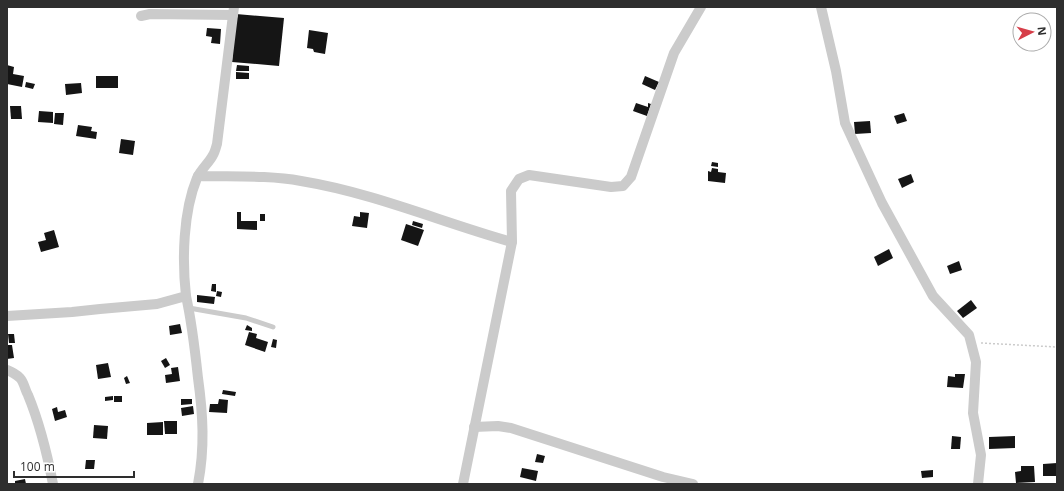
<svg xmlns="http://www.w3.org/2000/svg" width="1064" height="491" font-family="'Open Sans',sans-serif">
<rect width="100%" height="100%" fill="#fff"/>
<g fill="#151515">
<path d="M 236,14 L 284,18 L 279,66 L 232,62 Z"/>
<path d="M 207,28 L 221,29 L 220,44 L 211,43 L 212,37 L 206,36 Z"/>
<path d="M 309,30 L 328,33 L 325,54 L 314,52 L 313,49 L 307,48 Z"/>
<path d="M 7,65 L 14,67 L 13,74 L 24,76 L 22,87 L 7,84 Z"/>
<path d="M 237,65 L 249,66 L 249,71 L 236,71 Z"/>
<path d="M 236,72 L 249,73 L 249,79 L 236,79 Z"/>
<rect x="96" y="76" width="22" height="12"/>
<path d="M 645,76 L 659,82 L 655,90 L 642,84 Z"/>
<path d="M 26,82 L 35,84 L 33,89 L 25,87 Z"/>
<path d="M 81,83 L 82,93 L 66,95 L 65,84 Z"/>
<path d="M 636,103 L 648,107 L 648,103 L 651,104 L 647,116 L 633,111 Z"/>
<path d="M 10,106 L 21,106 L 22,119 L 11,119 Z"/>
<path d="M 39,111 L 53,112 L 53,123 L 38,122 Z"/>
<path d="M 55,113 L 64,113 L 63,125 L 54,124 Z"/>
<path d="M 904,113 L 907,121 L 897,124 L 894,116 Z"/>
<path d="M 870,121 L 871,133 L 855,134 L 854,122 Z"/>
<path d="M 78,125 L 92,127 L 91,131 L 97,132 L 96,139 L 76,136 Z"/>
<path d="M 121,139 L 135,141 L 133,155 L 119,153 Z"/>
<path d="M 712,162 L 718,163 L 718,167 L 711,166 Z"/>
<path d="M 712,168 L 718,169 L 718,172 L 726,173 L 725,183 L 708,181 L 708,171 L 711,172 Z"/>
<path d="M 911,174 L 914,182 L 902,188 L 898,179 Z"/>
<path d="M 237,212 L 241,212 L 241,221 L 257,221 L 257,230 L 237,229 Z"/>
<path d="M 360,212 L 369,213 L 367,228 L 352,226 L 354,216 L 360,217 Z"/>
<rect x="260" y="214" width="5" height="7"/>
<path d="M 413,221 L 423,224 L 422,228 L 412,225 Z"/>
<path d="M 406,224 L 424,230 L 418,246 L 401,240 Z"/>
<path d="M 54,230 L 59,247 L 41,252 L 38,242 L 46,240 L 44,233 Z"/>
<path d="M 889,249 L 893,258 L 878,266 L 874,257 Z"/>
<path d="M 959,261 L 962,270 L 950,274 L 947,266 Z"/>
<path d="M 212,284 L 216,284 L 216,292 L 211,291 Z"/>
<path d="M 217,291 L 222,292 L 221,297 L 216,296 Z"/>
<path d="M 197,295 L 215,297 L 214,304 L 197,302 Z"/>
<path d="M 971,300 L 977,308 L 963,318 L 957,311 Z"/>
<path d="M 180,324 L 182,333 L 170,335 L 169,326 Z"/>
<path d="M 247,325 L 252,328 L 252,331 L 245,330 Z"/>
<path d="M 249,332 L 257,334 L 256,338 L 268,342 L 265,352 L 245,345 Z"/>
<path d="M 8,334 L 14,334 L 15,343 L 9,343 Z"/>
<path d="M 273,339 L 277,340 L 276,348 L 271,347 Z"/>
<path d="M 7,345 L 12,345 L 14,358 L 7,359 Z"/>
<path d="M 166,358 L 170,365 L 165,368 L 161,361 Z"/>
<path d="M 108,363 L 111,377 L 98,379 L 96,365 Z"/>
<path d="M 178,367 L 180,381 L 166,383 L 165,375 L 172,374 L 171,368 Z"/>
<path d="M 955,374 L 965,374 L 963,388 L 947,387 L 948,376 L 955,377 Z"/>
<path d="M 127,376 L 130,383 L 126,384 L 124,378 Z"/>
<path d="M 223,390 L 236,392 L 235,396 L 222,394 Z"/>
<path d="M 113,396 L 113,400 L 105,401 L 105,397 Z"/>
<rect x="114" y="396" width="8" height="6"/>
<path d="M 181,399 L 192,399 L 192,404 L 181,405 Z"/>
<path d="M 219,399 L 228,400 L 227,413 L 209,412 L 210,404 L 218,404 Z"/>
<path d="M 193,406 L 194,414 L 182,416 L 181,408 Z"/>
<path d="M 57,407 L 58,412 L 65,410 L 67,417 L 55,421 L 52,409 Z"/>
<path d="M 164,421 L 177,421 L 177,434 L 165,434 Z"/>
<path d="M 163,422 L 163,435 L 147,435 L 147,423 Z"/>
<path d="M 94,425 L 108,426 L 107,439 L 93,438 Z"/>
<path d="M 952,436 L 961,437 L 960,449 L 951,449 Z"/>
<path d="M 1015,436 L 1015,448 L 989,449 L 989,437 Z"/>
<path d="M 537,454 L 545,456 L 543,463 L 535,462 Z"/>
<path d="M 86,460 L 95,460 L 94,469 L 85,469 Z"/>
<path d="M 1057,463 L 1057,476 L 1043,476 L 1043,464 Z"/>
<path d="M 1021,466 L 1034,466 L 1035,482 L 1016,483 L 1015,472 L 1021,471 Z"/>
<path d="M 522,468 L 538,471 L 536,481 L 520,477 Z"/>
<path d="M 933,470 L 933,477 L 922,478 L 921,471 Z"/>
<path d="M 25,479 L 26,484 L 15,484 L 15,481 Z"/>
</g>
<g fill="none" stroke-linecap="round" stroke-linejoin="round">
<path stroke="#cbcbcb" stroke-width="1.5" stroke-dasharray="2 2" stroke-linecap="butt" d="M 981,343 L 1057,347"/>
<path stroke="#cbcbcb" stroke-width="5" d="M 189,308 L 246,318 L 273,327"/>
<g stroke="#cbcbcb" stroke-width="10">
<path d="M 821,7 L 836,71 L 845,123 L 882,203 L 933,296 L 969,335 L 976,362 L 973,413 L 981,455 L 978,484"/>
<path d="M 141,16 L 150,14 L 233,15"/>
<path d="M 198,176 C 232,177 268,175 301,181 C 374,193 441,222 512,242"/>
<path d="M 186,296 C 192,323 195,350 198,378 C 203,414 205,448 198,484"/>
<path d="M 7,316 L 72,312 L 100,309 L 157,304 L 186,296 C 182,260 183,212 197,178 C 201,169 209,163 213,155 C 215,152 216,147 217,144 L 234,7"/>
<path d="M 7,370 C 12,372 16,374 20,378 C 24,382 25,390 28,395 C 40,424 47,453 53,484"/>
<path d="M 474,427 L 498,426 L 511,428 L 663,477 L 693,484"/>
<path d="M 463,484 L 512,242 L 511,191 L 519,179 L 529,175 L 611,187 L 623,186 L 631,177 L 674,53 L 701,7"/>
</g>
</g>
<rect width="1064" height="491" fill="none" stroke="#2e2e2e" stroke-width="16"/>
<g transform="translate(1032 32) rotate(84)"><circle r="19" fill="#ffffff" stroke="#ababab"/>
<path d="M0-3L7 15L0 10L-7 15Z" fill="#d63e49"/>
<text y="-6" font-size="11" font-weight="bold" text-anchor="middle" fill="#2e2e2e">N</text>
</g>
<path d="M14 471v6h120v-6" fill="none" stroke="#2e2e2e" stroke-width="2"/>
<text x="20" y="471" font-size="12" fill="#2e2e2e" stroke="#ffffff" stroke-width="3" paint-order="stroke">100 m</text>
</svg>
